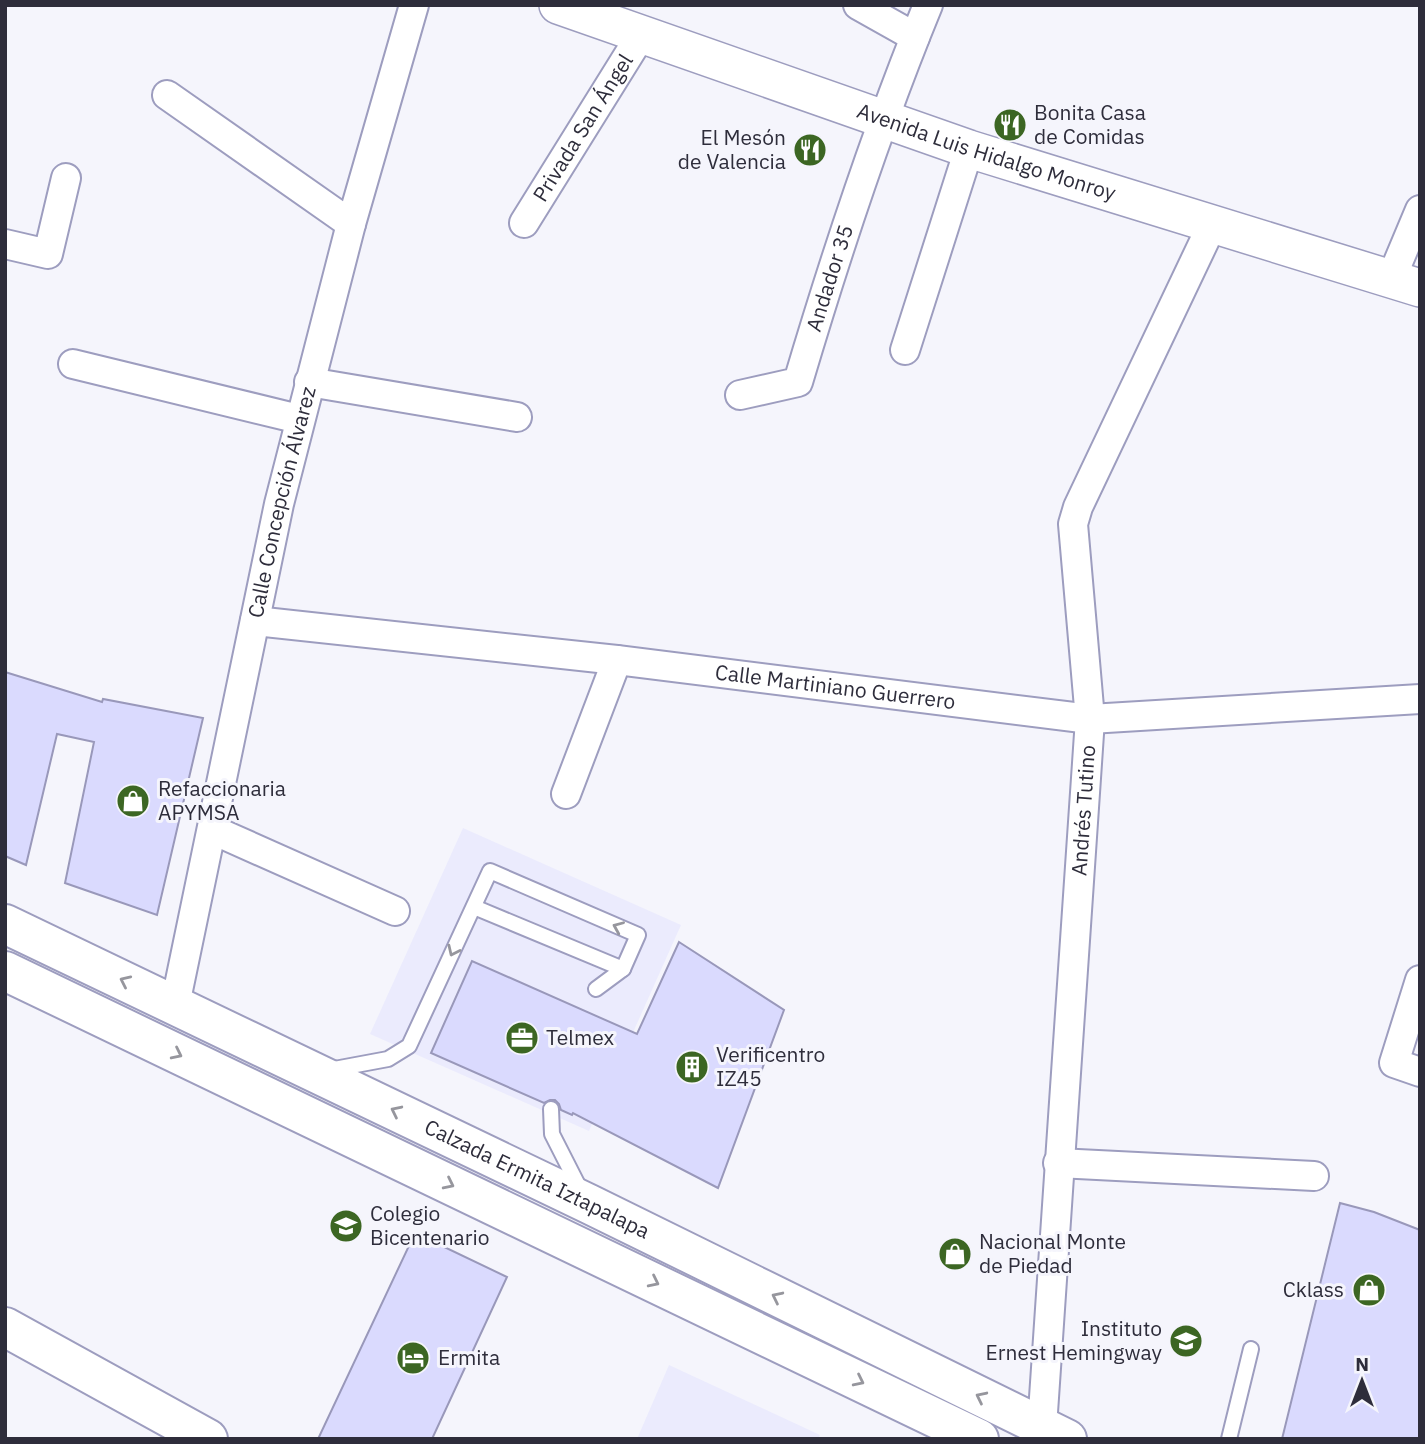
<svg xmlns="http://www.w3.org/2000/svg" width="1425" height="1444" font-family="'IBM Plex Sans',sans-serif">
<rect width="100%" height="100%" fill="#f5f5fc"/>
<g fill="#ebebfd">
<path d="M 463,828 L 681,925 L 589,1131 L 370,1034 Z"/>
<path d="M 669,1365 L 820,1435 L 818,1439 L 637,1439 Z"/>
</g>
<g fill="#dadafe" stroke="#9998ba" stroke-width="2">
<path d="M 5,672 L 102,702 L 103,699 L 203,718 L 157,915 L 65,883 L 94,742 L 57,734 L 26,865 L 5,856 Z"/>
<path d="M 679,942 L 784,1010 L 718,1188 L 573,1113 L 572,1115 L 561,1110 L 559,1104 L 555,1100 L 550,1100 L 544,1103 L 431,1053 L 472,961 L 637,1034 Z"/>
<path d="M 1340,1203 L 1374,1212 L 1420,1230 L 1420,1439 L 1282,1439 Z"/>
<path d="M 415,1233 L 507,1277 L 432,1439 L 318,1439 Z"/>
</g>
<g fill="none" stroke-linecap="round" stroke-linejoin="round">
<defs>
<g id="service">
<path d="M 474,907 L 623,969"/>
<path d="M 329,1070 L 388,1059 L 409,1046 L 490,871 L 638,935 L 623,969 L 596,989"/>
<path d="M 551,1109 L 552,1134 L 581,1191"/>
<path d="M 1229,1439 L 1251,1349"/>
</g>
<g id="minor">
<path d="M 858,5 L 915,37"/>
<path d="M 167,95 L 351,224"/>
<path id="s1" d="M 524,223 L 641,35"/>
<path d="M 5,244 L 48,254 L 66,178"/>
<path d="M 1391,279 L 1420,210"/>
<path d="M 905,350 L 969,149"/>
<path d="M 73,364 L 299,419"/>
<path d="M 309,382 L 517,417"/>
<path id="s2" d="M 740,395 L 798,382 C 836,254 877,129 928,5"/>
<path id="s3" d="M 255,621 L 617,660 L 1090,719 L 1420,699"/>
<path d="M 566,794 L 617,660"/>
<path d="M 213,830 L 395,911"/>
<path d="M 1420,980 L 1394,1063 L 1420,1072"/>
<path id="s4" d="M 175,1005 L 279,504 L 351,224 L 414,5"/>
<path d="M 1058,1163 L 1314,1176"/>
<path id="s5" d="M 1042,1427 L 1090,719 L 1073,524 L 1078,507 L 1212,225"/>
</g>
<g id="tertiary">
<path id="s6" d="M 558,5 L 969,149 L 1420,288"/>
</g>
<path id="secondary" d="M 5,1327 L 208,1439"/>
<g id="primary">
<path id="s7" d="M 5,924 L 589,1204 L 1067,1439"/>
<path d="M 5,971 L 979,1439"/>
</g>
</defs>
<use href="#service" stroke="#9d9dbf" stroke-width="18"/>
<use href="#minor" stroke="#9d9dbf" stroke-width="32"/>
<use href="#tertiary" stroke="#9d9dbf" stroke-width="40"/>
<use href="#secondary" stroke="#9d9dbf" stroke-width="42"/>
<use href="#primary" stroke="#9d9dbf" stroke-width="42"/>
<use href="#service" stroke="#fff" stroke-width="14"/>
<use href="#minor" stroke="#fff" stroke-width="28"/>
<use href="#tertiary" stroke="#fff" stroke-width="37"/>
<use href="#secondary" stroke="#fff" stroke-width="38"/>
<use href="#primary" stroke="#fff" stroke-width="38"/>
</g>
<defs><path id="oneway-chevron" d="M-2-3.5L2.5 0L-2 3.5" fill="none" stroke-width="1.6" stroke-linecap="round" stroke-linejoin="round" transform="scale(1.75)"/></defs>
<g stroke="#96969d">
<use href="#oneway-chevron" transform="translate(618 927) rotate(-157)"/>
<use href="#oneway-chevron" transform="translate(453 951) rotate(115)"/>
<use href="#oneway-chevron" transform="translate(125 981) rotate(-155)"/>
<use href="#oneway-chevron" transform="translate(177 1054) rotate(26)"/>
<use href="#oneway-chevron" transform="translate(396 1111) rotate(-154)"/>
<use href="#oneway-chevron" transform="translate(449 1184) rotate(26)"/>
<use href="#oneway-chevron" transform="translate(654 1282) rotate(26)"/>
<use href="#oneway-chevron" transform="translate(777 1297) rotate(-154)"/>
<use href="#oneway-chevron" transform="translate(859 1381) rotate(26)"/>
<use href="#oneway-chevron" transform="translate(981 1397) rotate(-154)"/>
</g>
<defs>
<symbol id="restaurant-disc" viewBox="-11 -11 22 22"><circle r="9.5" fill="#3c6623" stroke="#f5f5fc"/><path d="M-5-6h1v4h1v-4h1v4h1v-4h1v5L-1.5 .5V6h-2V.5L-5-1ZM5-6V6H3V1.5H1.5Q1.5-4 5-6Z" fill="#fff"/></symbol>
<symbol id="shop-disc" viewBox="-11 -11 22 22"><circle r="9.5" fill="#3c6623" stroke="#f5f5fc"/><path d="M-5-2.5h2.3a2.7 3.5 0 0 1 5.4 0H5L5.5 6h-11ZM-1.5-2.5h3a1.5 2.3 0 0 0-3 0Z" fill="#fff"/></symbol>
<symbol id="office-disc" viewBox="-11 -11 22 22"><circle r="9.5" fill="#3c6623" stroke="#f5f5fc"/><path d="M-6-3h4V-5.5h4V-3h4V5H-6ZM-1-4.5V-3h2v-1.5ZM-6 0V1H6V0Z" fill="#fff"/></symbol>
<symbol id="building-disc" viewBox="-11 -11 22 22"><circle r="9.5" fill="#3c6623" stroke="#f5f5fc"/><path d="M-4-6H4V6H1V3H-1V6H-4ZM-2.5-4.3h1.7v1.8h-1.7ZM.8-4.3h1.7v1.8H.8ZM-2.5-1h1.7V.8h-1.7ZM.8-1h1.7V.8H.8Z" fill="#fff"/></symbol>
<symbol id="school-disc" viewBox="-11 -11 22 22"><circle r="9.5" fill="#3c6623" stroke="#f5f5fc"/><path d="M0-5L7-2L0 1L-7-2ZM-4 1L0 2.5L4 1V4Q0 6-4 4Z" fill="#fff"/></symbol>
<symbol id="hotel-disc" viewBox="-11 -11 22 22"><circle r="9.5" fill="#3c6623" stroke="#f5f5fc"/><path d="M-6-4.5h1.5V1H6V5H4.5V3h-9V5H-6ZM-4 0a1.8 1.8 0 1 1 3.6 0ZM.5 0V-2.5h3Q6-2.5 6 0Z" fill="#fff"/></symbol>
</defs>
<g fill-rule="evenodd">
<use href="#restaurant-disc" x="991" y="106" width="38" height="38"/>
<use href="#restaurant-disc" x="791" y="131" width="38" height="38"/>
<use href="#shop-disc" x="114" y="782" width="38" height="38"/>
<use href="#office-disc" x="503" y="1019" width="38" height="38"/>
<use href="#building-disc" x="673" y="1048" width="38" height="38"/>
<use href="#school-disc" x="327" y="1207" width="38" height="38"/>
<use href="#shop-disc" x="936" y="1235" width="38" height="38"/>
<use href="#shop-disc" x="1350" y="1271" width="38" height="38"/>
<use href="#school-disc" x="1167" y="1322" width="38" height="38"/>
<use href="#hotel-disc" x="394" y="1339" width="38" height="38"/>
</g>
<g text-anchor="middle" stroke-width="6" stroke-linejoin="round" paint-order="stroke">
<g font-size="21" fill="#2e2d3b" stroke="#f5f5fc" text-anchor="start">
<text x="1034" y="120">Bonita Casa<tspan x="1034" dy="24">de Comidas</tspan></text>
<text x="786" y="145" text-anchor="end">El Mesón<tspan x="786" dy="24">de Valencia</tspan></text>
<text x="158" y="796">Refaccionaria<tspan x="158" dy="24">APYMSA</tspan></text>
<text x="546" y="1045">Telmex</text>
<text x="716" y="1062">Verificentro<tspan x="716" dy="24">IZ45</tspan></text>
<text x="370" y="1221">Colegio<tspan x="370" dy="24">Bicentenario</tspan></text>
<text x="979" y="1249">Nacional Monte<tspan x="979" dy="24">de Piedad</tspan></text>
<text x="1344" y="1297" text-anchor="end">Cklass</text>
<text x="1162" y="1336" text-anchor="end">Instituto<tspan x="1162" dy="24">Ernest Hemingway</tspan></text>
<text x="438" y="1365">Ermita</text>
</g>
<g font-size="21" fill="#2e2d3b" stroke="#f5f5fc">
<text dy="7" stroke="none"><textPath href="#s1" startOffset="112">Privada San Ángel</textPath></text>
<text dy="7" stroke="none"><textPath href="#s6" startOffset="453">Avenida Luis Hidalgo Monroy</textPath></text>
<text dy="7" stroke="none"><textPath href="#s2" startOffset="168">Andador 35</textPath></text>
<text dy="7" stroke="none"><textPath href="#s4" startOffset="514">Calle Concepción Álvarez</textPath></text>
<text dy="7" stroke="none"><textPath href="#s3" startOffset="584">Calle Martiniano Guerrero</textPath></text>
<text dy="7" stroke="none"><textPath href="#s5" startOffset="618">Andrés Tutino</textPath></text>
<text dy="7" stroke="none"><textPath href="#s7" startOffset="590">Calzada Ermita Iztapalapa</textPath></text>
</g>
</g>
<rect width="1425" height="1444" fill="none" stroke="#2e2d3b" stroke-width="14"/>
<g transform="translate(1362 1381)" stroke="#f5f5fc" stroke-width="5" paint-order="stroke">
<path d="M0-5L12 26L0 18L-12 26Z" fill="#2e2d3b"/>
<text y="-10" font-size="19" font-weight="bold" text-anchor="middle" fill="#2e2d3b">N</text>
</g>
</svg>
